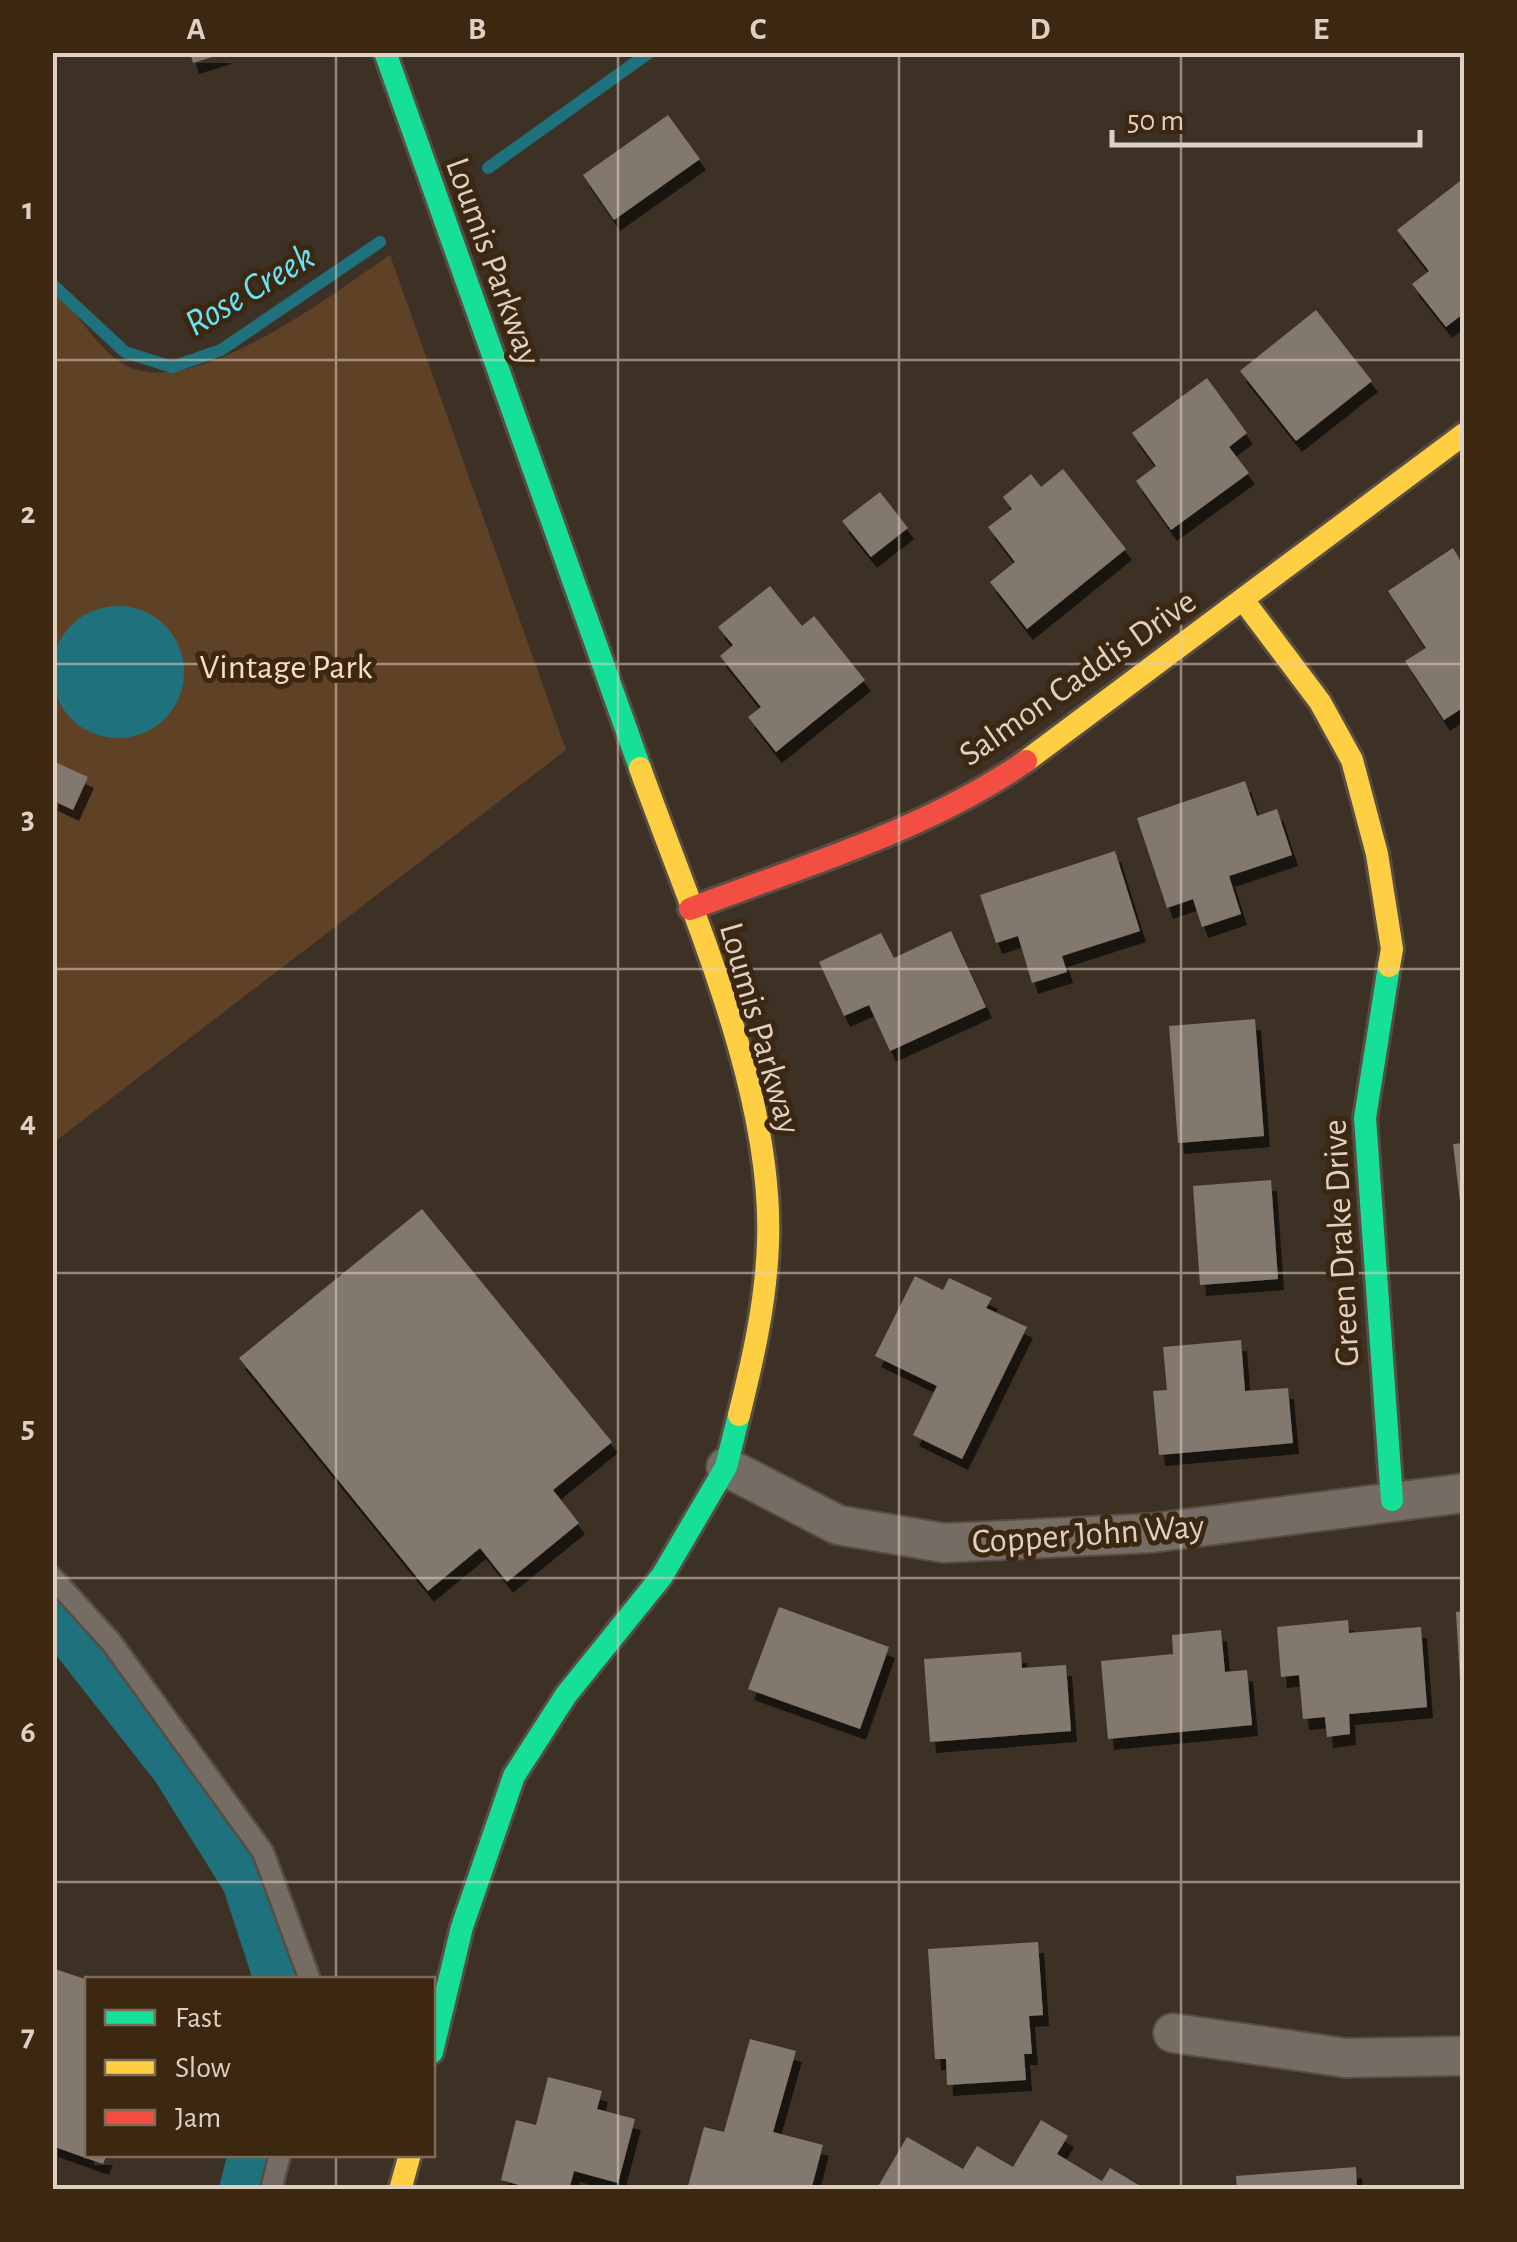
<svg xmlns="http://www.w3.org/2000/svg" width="1517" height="2242" font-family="'Alegreya Sans',sans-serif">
<defs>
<filter id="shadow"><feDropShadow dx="6" dy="11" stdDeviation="0" flood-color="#0009"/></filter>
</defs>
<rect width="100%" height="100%" fill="#3d3125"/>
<path fill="#5f4125" d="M 390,255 L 566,750 L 53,1143 L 52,283 C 72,306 92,341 117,360 C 183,411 333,293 390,255 Z"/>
<circle fill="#1f717d" cx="118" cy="672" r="66"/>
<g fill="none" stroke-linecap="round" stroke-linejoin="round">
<g stroke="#1f717d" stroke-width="12">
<path d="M 488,168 L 650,52"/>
<path d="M 52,284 L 125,352 L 172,367 L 221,350 L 380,242"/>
</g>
<g stroke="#1f717d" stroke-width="42">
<path d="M 52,1616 L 173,1770 L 243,1882 L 275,1980"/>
<path d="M 240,2190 L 249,2154"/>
</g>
</g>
<g fill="#83786e" filter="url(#shadow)">
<path d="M 190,52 L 225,52 L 225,53 L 193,63 Z"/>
<path d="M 668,115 L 700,159 L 614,220 L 583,175 Z"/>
<path d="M 1464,178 L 1464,313 L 1446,327 L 1412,284 L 1429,271 L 1397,230 Z"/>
<path d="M 1316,310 L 1372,381 L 1296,441 L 1240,371 Z"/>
<path d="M 1207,378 L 1247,433 L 1229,447 L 1249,473 L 1171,530 L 1136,481 L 1156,466 L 1132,433 Z"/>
<path d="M 1063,469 L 1126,549 L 1027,629 L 990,582 L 1015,562 L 988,527 L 1012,509 L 1003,497 L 1031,474 L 1041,487 Z"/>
<path d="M 880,492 L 908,528 L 871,557 L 842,521 Z"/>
<path d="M 1453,548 L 1464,567 L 1464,707 L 1444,720 L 1405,661 L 1426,648 L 1388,591 Z"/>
<path d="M 770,586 L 802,626 L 814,616 L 865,680 L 776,752 L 748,717 L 761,707 L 720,656 L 733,645 L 718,627 Z"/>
<path d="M 55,762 L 88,777 L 73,810 L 52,800 Z"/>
<path d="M 1245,781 L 1257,816 L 1277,809 L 1292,855 L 1229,876 L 1241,914 L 1202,927 L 1193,899 L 1167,908 L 1137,818 Z"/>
<path d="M 1115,851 L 1140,931 L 1062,956 L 1067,972 L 1032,983 L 1018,936 L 996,943 L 980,895 Z"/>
<path d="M 951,931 L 986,1007 L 890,1051 L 869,1005 L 844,1016 L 819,962 L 881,933 L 894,958 Z"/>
<path d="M 1255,1019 L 1264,1136 L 1178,1143 L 1169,1026 Z"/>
<path d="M 1464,1143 L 1464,1218 L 1462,1218 L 1453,1144 Z"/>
<path d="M 1271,1180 L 1278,1279 L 1200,1285 L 1193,1186 Z"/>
<path d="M 422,1209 L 612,1442 L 553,1490 L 579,1523 L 507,1582 L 480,1548 L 428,1591 L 239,1358 Z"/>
<path d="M 915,1276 L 943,1290 L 949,1278 L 992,1298 L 986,1308 L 1027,1327 L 962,1459 L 913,1435 L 937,1386 L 875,1356 Z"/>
<path d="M 1241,1340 L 1245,1391 L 1288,1388 L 1293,1443 L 1159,1455 L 1153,1391 L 1167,1390 L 1163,1347 Z"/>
<path d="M 779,1607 L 889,1647 L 860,1729 L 748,1689 Z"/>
<path d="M 1464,1611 L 1464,1679 L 1460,1680 L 1456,1612 Z"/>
<path d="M 1348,1620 L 1349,1633 L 1421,1627 L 1427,1707 L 1349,1714 L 1350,1734 L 1327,1737 L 1325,1717 L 1303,1719 L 1299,1675 L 1281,1677 L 1277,1627 Z"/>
<path d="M 1221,1630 L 1225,1672 L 1247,1670 L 1252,1725 L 1108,1739 L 1101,1661 L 1173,1654 L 1172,1635 Z"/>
<path d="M 1021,1652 L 1022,1668 L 1066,1665 L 1071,1731 L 930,1742 L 924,1659 Z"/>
<path d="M 1038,1942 L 1043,2015 L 1029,2016 L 1032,2054 L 1024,2054 L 1026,2080 L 947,2085 L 946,2059 L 935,2059 L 928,1949 Z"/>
<path d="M 52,1968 L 88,1980 L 88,2154 L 107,2154 L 103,2164 L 52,2146 Z"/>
<path d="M 750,2039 L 796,2051 L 773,2132 L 823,2145 L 811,2190 L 687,2190 L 704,2127 L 724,2132 Z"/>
<path d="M 548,2077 L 602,2091 L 597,2109 L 635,2119 L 618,2183 L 574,2171 L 569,2190 L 537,2190 L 501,2180 L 516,2120 L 536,2125 Z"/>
<path d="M 1041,2120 L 1068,2136 L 1057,2154 L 1102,2181 L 1110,2168 L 1147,2190 L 876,2190 L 907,2137 L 963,2169 L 977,2146 L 1013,2167 Z"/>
<path d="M 1356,2167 L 1357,2190 L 1237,2190 L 1236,2176 Z"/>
</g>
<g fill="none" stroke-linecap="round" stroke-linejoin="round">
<defs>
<g id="lane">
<path d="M 52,1577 L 111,1642 L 263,1852 L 310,1980"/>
<path d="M 271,2190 L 280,2154"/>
</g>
<g id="street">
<path d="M 726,1467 L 838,1525 L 944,1543 L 1152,1533 L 1464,1493"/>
<path d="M 1173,2033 L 1346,2058 L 1464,2056"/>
</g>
<g id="fast">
<path d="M 385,52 L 640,768"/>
<path d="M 1389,966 L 1365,1118 L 1392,1500"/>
<path d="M 432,2052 L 462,1927 L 514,1776 L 566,1695 L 662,1576 L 726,1467 L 739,1415"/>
</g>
<g id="slow">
<path d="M 1244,601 L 1320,702 L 1352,760 L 1377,854 L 1392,949 L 1389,966"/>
<path d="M 1026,761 L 1464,434"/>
<path d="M 640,768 C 691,911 774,1091 768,1243 C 766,1302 753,1359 739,1415"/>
<path d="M 400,2190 L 410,2154"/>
</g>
<path id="jam" d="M 690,909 C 802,866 927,830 1026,761"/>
</defs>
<use href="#lane" stroke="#574d43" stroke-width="25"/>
<use href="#street" stroke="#574d43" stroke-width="42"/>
<use href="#fast" stroke="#574d43" stroke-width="28"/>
<use href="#slow" stroke="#574d43" stroke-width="28"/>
<use href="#jam" stroke="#574d43" stroke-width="28"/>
<use href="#lane" stroke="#756c63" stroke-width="20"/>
<use href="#street" stroke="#756c63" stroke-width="38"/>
<use href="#fast" stroke="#16e098" stroke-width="22"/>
<use href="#slow" stroke="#ffcf43" stroke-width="22"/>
<use href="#jam" stroke="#f24e42" stroke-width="22"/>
</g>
<path fill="none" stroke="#ded0c3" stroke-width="2.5" stroke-opacity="0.55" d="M 336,52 L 336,1980M 618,52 L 618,2190M 899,52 L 899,2190M 1181,52 L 1181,2190M 52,360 L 1464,360M 52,664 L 1464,664M 52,969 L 1464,969M 52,1273 L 1464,1273M 52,1578 L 1464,1578M 52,1882 L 1464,1882M 336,2154 L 336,2190"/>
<g text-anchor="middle" stroke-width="10" stroke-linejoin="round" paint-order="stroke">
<g font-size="35" fill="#ded0c3" stroke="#3c2711">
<text transform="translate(494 261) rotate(70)" y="12">Loumis Parkway</text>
<text transform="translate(1077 677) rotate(-35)" y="12">Salmon Caddis Drive</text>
<text transform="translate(761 1028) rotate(74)" y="12">Loumis Parkway</text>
<text transform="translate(1340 1243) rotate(-93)" y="12">Green Drake Drive</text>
<text transform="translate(1088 1533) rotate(-4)" y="12">Copper John Way</text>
</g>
<g font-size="35" fill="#f9ddc4" stroke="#3c2711">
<text x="286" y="678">Vintage Park</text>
</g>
<g font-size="38" font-style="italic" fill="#68e4f9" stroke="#3c2711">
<text transform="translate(249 289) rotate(-31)" y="13">Rose Creek</text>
</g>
</g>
<rect width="1517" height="2242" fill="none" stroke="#3c2711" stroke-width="110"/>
<rect x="85" y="1977" width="350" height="180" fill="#3c2711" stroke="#7d6b58" stroke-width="2.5"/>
<rect x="105" y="2010" width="50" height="15" fill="#16e098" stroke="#7d6b58" stroke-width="2.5"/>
<text x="175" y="2027" font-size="30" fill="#ded0c3">Fast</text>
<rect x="105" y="2060" width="50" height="15" fill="#ffcf43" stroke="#7d6b58" stroke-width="2.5"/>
<text x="175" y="2077" font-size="30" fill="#ded0c3">Slow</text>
<rect x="105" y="2110" width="50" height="15" fill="#f24e42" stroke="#7d6b58" stroke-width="2.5"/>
<text x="175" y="2127" font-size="30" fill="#ded0c3">Jam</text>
<path d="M1112 130v15h308v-15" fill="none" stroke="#ded0c3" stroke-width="5"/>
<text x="1127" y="130" font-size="30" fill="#ded0c3" stroke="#3c2711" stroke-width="8" paint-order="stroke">50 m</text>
<rect x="55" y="55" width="1407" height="2132" fill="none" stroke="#ded0c3" stroke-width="4"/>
<g font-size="32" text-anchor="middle" font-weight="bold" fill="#ded0c3">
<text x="196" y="39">A</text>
<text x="477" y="39">B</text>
<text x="758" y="39">C</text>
<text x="1040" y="39">D</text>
<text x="1321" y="39">E</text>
<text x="28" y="219">1</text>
<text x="28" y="523">2</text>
<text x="28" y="828">3</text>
<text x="28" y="1132">4</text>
<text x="28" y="1437">5</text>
<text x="28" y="1742">6</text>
<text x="28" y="2046">7</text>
</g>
</svg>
